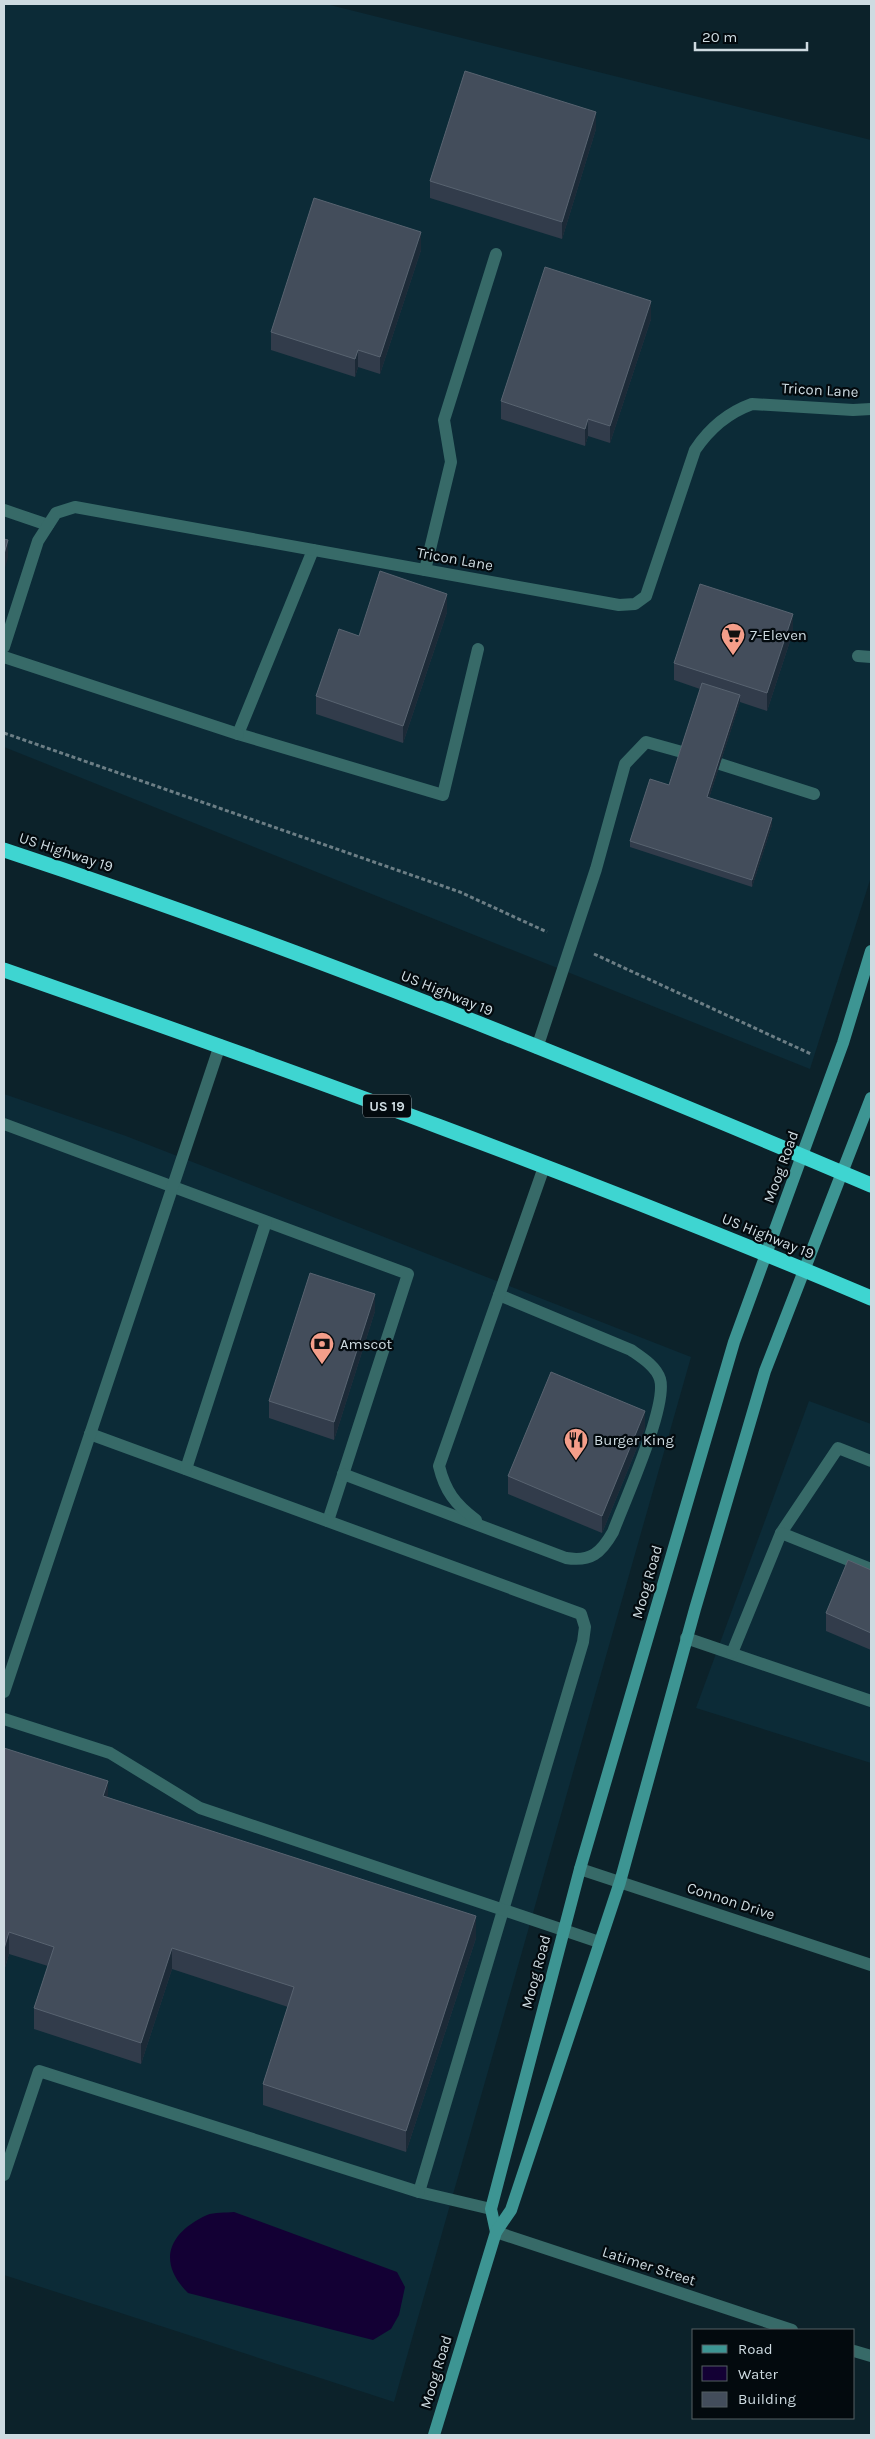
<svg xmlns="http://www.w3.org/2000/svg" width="875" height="2439" font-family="Karla,sans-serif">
<rect width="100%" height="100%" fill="#0c222a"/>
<g fill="#0c2b37">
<path d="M 4,4 L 326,4 L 871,140 L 871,877 L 810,1069 L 4,747 Z"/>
<path d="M 4,1094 L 126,1136 L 691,1357 L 394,2402 L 4,2275 Z"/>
<path d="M 809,1401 L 871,1424 L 871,1763 L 696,1708 Z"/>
</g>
<path fill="#130034" d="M 234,2212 L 397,2272 L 405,2287 L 399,2315 L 391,2329 L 373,2340 L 188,2293 C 157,2262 168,2233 207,2215 C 214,2212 226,2213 234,2212 Z"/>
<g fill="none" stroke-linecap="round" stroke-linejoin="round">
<g stroke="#6c7e85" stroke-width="3" stroke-dasharray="4 2.5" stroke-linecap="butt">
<path d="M 4,733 L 460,892 L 547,932"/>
<path d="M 594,954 L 811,1054"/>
</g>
<g stroke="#376a68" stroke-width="12">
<path d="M 4,510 L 48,525"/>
<path d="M 313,550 L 238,734 L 443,795 L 478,649"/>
<path d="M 425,570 L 451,462 L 444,420 L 496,254"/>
<path d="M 858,656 L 871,657"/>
<path d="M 4,657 L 238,734"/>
<path d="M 720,764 L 814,794"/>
<path d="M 537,1048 L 596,869 L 625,764 L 646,742 L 682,752"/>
<path d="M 4,1124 L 408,1274 L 328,1521"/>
<path d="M 90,1434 L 581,1614 L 585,1627 L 583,1642 L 419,2192 L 491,2209"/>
<path d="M 186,1469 L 266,1222"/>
<path d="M 343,1474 L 566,1558 C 591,1562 601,1553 613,1532 C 624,1502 668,1406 660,1379 C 656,1366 641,1357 631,1350 L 499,1295"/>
<path d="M 476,1520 C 455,1504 445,1491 439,1466 L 544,1167"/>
<path d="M 781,1533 L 838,1448 L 871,1461"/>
<path d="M 686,1638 L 871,1701"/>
<path d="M 732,1653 L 781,1533 L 871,1569"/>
<path d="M 4,1692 L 220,1045"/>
<path d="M 4,1719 L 110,1753 L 200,1808 L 599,1942"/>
<path d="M 4,2175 L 39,2071 L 419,2192"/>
</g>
<g stroke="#376a68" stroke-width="12">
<path d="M 4,647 L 38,541 L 56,513 L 75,507 L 619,605 L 635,604 L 646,596 L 695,450 C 709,429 727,413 752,404 L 853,410 L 871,409"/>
<path d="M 580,1869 L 871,1965"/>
<path d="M 496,2232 L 792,2330"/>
<path d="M 854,2351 L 871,2356"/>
</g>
<g stroke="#3d9593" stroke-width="12">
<path d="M 496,2232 L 491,2209 L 580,1869 L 734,1342 L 843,1043 L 871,951"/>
<path d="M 434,2435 L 496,2232 L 511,2210 L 620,1882 L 695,1609 L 765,1371 L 871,1098"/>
</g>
<g stroke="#3ed5d1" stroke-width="15">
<path d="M 4,850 C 298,947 586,1064 871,1185"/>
<path d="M 4,970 C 296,1072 586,1177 871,1298"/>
</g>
</g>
<g fill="#323c4b">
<path d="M 596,129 L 562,239 L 430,198 L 430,181 Z"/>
<path d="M 421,250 L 380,374 L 358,367 L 355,377 L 271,350 L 271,332 Z"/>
<path d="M 651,319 L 610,443 L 588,436 L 585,446 L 501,419 L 501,401 Z"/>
<path d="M 447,612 L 403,743 L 316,714 L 316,696 L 359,636 Z"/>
<path d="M 793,632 L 767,711 L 740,702 L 709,798 L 772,825 L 752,887 L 630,847 L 630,841 L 669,785 L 700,689 L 674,680 L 674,663 Z"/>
<path d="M 375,1311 L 334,1440 L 269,1418 L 269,1401 Z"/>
<path d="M 645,1428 L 602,1533 L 508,1494 L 508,1476 Z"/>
<path d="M 871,1548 L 871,1559 L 870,1558 L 870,1552 Z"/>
<path d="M 871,1570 L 871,1650 L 826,1631 L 826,1613 Z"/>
<path d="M 4,1748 L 108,1797 L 476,1938 L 406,2152 L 263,2105 L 263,2084 L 288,2007 L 172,1969 L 141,2064 L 34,2029 L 34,2008 L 48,1966 L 9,1954 L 4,1971 Z"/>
</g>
<g fill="#1c2a37">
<path d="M 596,112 L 596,129 L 562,239 L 562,222 Z"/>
<path d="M 421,232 L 421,250 L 380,374 L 380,357 Z"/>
<path d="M 651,301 L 651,319 L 610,443 L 610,426 Z"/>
<path d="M 358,350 L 358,367 L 355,377 L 355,359 Z"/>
<path d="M 588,419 L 588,436 L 585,446 L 585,429 Z"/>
<path d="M 8,540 L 8,558 L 4,571 L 4,554 Z"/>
<path d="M 447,594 L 447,612 L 403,743 L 403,726 Z"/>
<path d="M 793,614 L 793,632 L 767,711 L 767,693 Z"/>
<path d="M 740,695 L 740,702 L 707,804 L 707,797 Z"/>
<path d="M 772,818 L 772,825 L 752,887 L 752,880 Z"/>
<path d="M 375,1294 L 375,1311 L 334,1440 L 334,1422 Z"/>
<path d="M 645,1411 L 645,1428 L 602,1533 L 602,1516 Z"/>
<path d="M 108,1781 L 108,1803 L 103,1796 Z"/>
<path d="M 476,1916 L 476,1938 L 406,2152 L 406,2131 Z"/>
<path d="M 9,1932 L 9,1954 L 4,1971 L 4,1949 Z"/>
<path d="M 172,1948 L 172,1969 L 141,2064 L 141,2043 Z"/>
</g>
<g fill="#434d5b" stroke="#586370">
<path d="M 465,71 L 596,112 L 562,222 L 430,181 Z"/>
<path d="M 314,198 L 421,232 L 380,357 L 358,350 L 355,359 L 271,332 Z"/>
<path d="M 545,267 L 651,301 L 610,426 L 588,419 L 585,429 L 501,401 Z"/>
<path d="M 4,539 L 8,540 L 4,554 Z"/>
<path d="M 380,571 L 447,594 L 403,726 L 316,696 L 339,629 L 359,636 Z"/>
<path d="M 700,584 L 793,614 L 767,693 L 674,663 Z"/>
<path d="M 702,683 L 740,695 L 707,797 L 772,818 L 752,880 L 630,841 L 650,779 L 669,785 Z"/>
<path d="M 310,1273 L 375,1294 L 334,1422 L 269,1401 Z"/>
<path d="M 551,1372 L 645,1411 L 602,1516 L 508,1476 Z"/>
<path d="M 848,1560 L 871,1570 L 871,1633 L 826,1613 Z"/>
<path d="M 4,1748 L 108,1781 L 103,1796 L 476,1916 L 406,2131 L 263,2084 L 294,1987 L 172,1948 L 141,2043 L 34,2008 L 54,1947 L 9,1932 L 4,1949 Z"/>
</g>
<defs>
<symbol id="supermarket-pin" viewBox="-11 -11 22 30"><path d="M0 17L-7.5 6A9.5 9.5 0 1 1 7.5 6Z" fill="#f49e8a" stroke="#030a0e"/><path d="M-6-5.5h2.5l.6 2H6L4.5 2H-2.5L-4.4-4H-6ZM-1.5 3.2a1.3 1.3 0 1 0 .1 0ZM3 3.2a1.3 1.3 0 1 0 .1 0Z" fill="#111"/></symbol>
<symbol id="bank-pin" viewBox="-11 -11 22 30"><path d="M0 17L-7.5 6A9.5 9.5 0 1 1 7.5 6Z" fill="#f49e8a" stroke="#030a0e"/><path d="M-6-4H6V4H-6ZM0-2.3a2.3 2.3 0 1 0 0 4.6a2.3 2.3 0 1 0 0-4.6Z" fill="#111"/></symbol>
<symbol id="restaurant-pin" viewBox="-11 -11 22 30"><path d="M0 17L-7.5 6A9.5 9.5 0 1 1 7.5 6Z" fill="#f49e8a" stroke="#030a0e"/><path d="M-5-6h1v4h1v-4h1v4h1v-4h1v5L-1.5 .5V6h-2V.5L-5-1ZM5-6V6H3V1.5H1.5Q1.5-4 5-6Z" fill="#111"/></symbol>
</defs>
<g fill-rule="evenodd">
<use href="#supermarket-pin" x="719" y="621" width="28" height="38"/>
<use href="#bank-pin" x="308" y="1330" width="28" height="38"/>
<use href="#restaurant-pin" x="562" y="1426" width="28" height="38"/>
</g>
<g text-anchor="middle" stroke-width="4.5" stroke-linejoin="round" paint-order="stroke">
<rect fill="#030a0e" stroke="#919ca2" stroke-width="1" x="363" y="1094.5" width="48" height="23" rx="4"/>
<g font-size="14" font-weight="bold" fill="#cedbe1">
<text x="387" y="1111">US 19</text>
</g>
<g font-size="15" fill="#cedbe1" stroke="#030a0e">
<text transform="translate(820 390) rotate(3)" y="5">Tricon Lane</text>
<text transform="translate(455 559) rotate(10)" y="5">Tricon Lane</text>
<text transform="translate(66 852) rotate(18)" y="5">US Highway 19</text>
<text transform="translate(447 993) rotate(22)" y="5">US Highway 19</text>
<text transform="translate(781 1167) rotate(-70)" y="5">Moog Road</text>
<text transform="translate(768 1236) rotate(22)" y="5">US Highway 19</text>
<text transform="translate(647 1582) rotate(-74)" y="5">Moog Road</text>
<text transform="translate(731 1901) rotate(18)" y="5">Connon Drive</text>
<text transform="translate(536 1972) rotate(-75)" y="5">Moog Road</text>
<text transform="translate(649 2266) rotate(18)" y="5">Latimer Street</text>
<text transform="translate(436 2372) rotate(-73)" y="5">Moog Road</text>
</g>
<g font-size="15" fill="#cedbe1" stroke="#030a0e" text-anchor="start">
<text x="750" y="640">7-Eleven</text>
<text x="340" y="1349">Amscot</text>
<text x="594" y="1445">Burger King</text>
</g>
</g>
<rect width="875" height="2439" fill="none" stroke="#cedbe1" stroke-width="10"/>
<rect x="692" y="2329" width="162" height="90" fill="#030a0e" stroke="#545e62"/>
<rect x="702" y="2345" width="25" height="8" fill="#3d9593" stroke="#545e62"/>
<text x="738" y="2354" font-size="15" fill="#cedbe1">Road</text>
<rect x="702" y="2366" width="25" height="15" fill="#130034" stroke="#545e62"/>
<text x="738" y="2379" font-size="15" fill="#cedbe1">Water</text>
<rect x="702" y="2392" width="25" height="15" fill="#434d5b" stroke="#545e62"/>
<text x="738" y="2404" font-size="15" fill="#cedbe1">Building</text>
<path d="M695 42v8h112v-8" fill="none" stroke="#cedbe1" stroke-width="2.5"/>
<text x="702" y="42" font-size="15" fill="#cedbe1" stroke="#030a0e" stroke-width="4" paint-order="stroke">20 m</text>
</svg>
